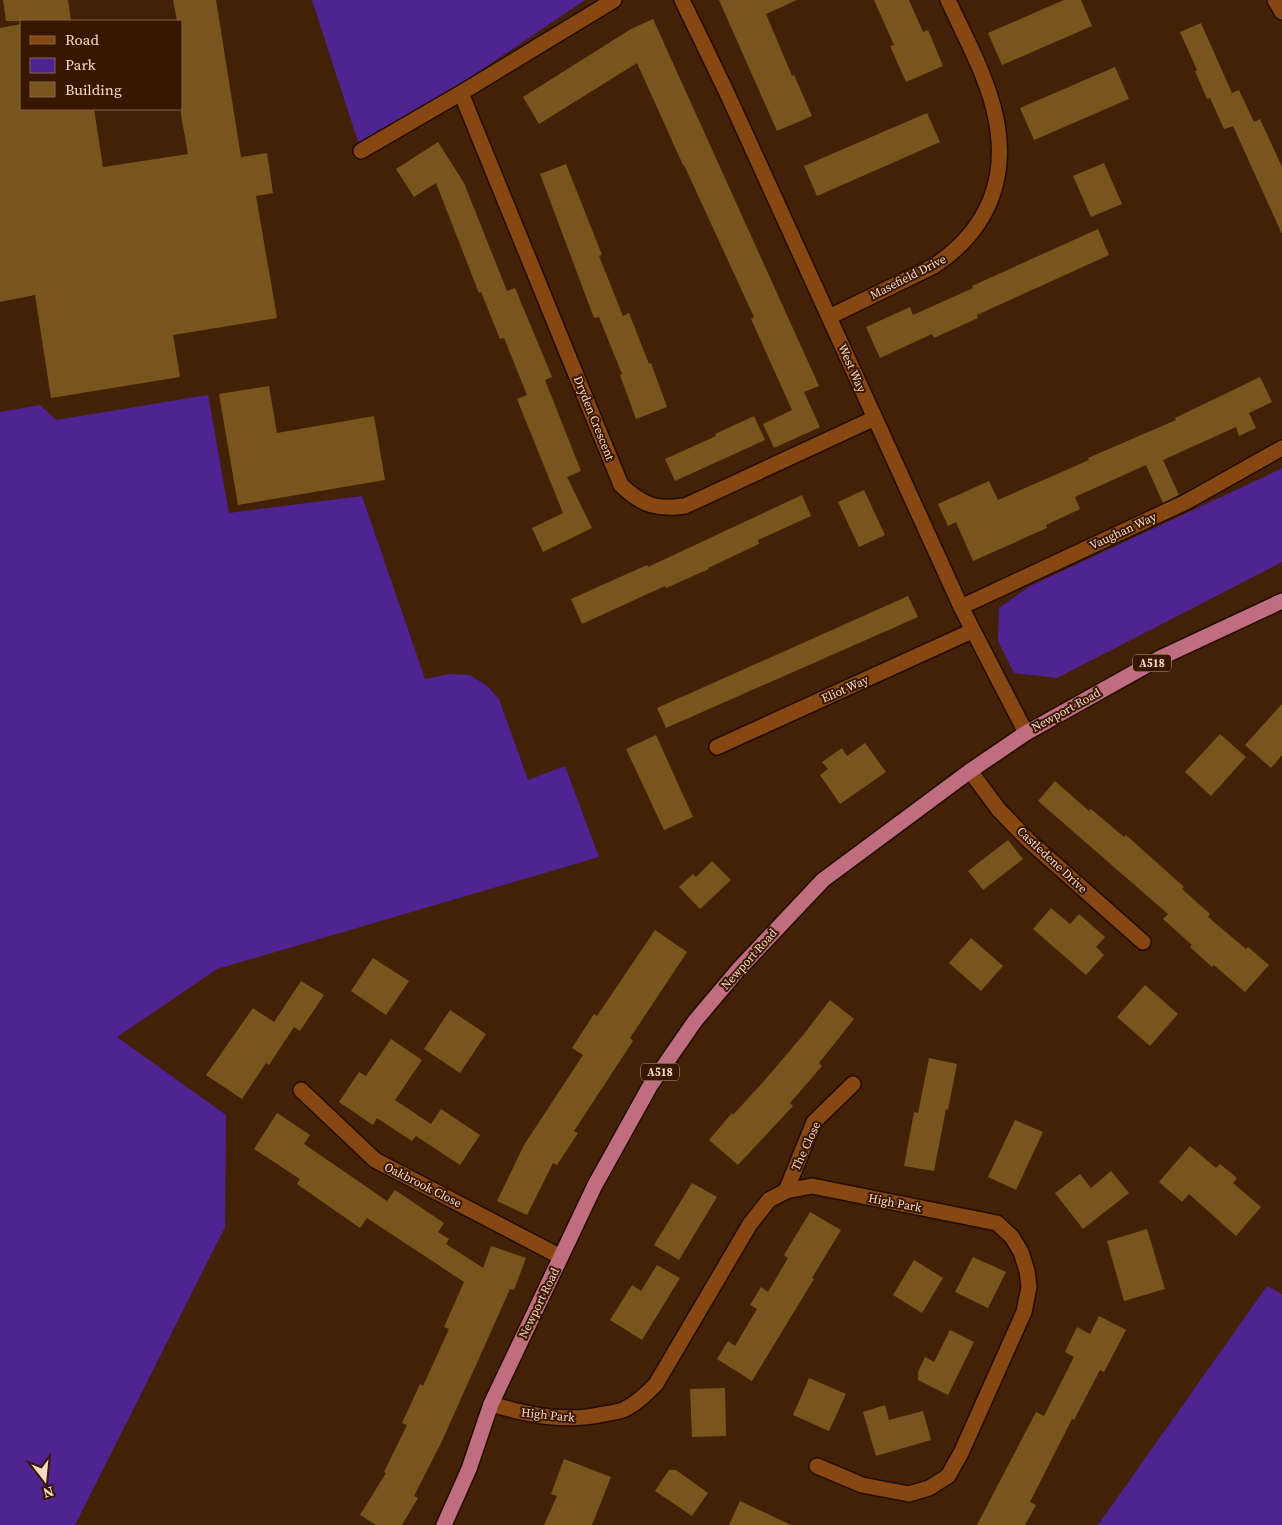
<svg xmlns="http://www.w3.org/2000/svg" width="1282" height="1525" font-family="'Source Serif 4',serif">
<rect width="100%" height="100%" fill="#422106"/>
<g fill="#4f2492">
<path d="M 312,0 L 585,0 L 361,151 Z"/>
<path d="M 208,395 L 229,513 L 362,496 L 425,679 L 450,674 L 470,675 L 487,686 L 499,699 L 528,780 L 565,766 L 599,857 L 217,969 L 117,1037 L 226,1115 L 225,1227 L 75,1525 L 0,1525 L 0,412 L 40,405 L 56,420 Z"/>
<path d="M 1282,468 L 1282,562 L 1057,678 L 1014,673 L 998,641 L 999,608 L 1030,586 L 1264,477 Z"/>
<path d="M 1267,1286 L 1282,1294 L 1282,1525 L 1098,1525 Z"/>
</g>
<g fill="#79551e">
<path d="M 3,0 L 68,0 L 71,21 L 6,21 Z"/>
<path d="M 173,0 L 216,0 L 241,157 L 267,153 L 273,193 L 256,196 L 277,318 L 173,335 L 180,377 L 51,398 L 35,295 L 0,302 L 0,28 L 21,24 L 21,109 L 94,109 L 103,167 L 188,154 L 181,115 L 181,21 L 177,21 Z"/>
<path d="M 719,0 L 797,0 L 766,14 L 792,76 L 794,75 L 812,116 L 777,131 Z"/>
<path d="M 874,0 L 909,0 L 923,32 L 928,30 L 943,66 L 906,82 L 890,46 L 894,45 Z"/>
<path d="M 1064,0 L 1081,0 L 1092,26 L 1002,65 L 988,33 Z"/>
<path d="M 653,19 L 819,386 L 804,392 L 820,427 L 774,448 L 763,424 L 792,410 L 751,319 L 754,317 L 684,165 L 683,165 L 637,63 L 539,124 L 523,97 L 631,29 Z"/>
<path d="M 1201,23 L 1232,93 L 1239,90 L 1254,122 L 1260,119 L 1282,167 L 1282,234 L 1233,126 L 1224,129 L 1210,98 L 1207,99 L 1195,71 L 1197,70 L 1180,32 Z"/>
<path d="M 1115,67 L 1129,99 L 1034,140 L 1020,108 Z"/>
<path d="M 927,113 L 940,142 L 817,196 L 804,166 Z"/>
<path d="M 438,142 L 464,183 L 507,291 L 515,288 L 552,377 L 545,380 L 581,471 L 567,477 L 592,528 L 543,552 L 532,528 L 563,513 L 517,399 L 527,395 L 504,338 L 500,339 L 481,292 L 479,293 L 436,183 L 414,197 L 396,169 Z"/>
<path d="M 1104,163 L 1122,204 L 1091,217 L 1073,176 Z"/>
<path d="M 566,164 L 602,255 L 599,256 L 623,316 L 629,313 L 649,364 L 651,363 L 667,407 L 636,419 L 620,375 L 622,374 L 599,317 L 594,318 L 540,174 Z"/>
<path d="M 1098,229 L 1109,255 L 977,315 L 978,318 L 934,338 L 932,334 L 880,358 L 866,327 L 910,307 L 913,315 L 973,288 L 972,286 Z"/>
<path d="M 1260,377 L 1272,402 L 1249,413 L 1256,428 L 1239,436 L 1236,427 L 1163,460 L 1179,495 L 1163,503 L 1146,465 L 1075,497 L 1080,509 L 1046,525 L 1047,528 L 973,561 L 956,522 L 948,526 L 938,504 L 989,481 L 998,500 L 1089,460 L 1088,458 L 1176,420 L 1175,418 Z"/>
<path d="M 269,386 L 277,433 L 374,416 L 385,480 L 238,505 L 219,394 Z"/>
<path d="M 754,416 L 765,440 L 675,481 L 665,459 L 716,436 L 715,434 Z"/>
<path d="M 864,490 L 885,535 L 859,547 L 838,502 Z"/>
<path d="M 802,495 L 811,516 L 758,540 L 759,544 L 708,568 L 709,569 L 666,588 L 665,586 L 582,624 L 571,599 L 647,565 L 648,567 Z"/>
<path d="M 908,596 L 918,617 L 666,728 L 657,708 Z"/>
<path d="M 1282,704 L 1282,755 L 1271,768 L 1245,745 Z"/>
<path d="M 1220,734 L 1246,757 L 1211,796 L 1185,772 Z"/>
<path d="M 656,735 L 693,817 L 664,830 L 626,749 Z"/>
<path d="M 865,743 L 886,772 L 840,804 L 820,775 L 828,769 L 822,762 L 842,748 L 847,756 Z"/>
<path d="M 1055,781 L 1089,811 L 1091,809 L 1124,837 L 1126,835 L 1184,887 L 1182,889 L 1210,914 L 1208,917 L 1246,949 L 1248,947 L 1269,965 L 1245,992 L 1214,965 L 1212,967 L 1190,947 L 1192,945 L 1163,919 L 1168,914 L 1038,801 Z"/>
<path d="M 1008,840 L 1023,859 L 983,890 L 968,871 Z"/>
<path d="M 712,861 L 731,880 L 700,909 L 679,887 L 693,874 L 696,877 Z"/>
<path d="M 1051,908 L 1070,924 L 1079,914 L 1105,937 L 1096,947 L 1104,955 L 1086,975 L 1033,929 Z"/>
<path d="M 655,930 L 687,952 L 630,1038 L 633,1041 L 574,1131 L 578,1133 L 557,1165 L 553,1163 L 527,1215 L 497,1201 L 524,1145 L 583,1055 L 572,1048 L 594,1014 L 597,1016 Z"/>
<path d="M 971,938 L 1003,966 L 981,991 L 949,963 Z"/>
<path d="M 373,958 L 409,981 L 386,1015 L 351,991 Z"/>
<path d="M 301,981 L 324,995 L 300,1031 L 294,1027 L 269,1065 L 266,1063 L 242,1099 L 206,1075 L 253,1008 L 274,1022 Z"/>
<path d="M 1145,985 L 1178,1014 L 1150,1046 L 1117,1017 Z"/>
<path d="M 830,1000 L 854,1019 L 819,1063 L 822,1066 L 790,1103 L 793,1106 L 738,1165 L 709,1140 L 732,1113 L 733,1115 L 764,1081 L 804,1034 Z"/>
<path d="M 450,1010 L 486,1034 L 460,1073 L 424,1049 Z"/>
<path d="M 391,1039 L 422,1060 L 395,1100 L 431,1124 L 441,1109 L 480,1135 L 460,1165 L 416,1136 L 412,1141 L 377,1118 L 373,1125 L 339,1102 L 359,1072 L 366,1076 Z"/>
<path d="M 929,1058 L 957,1064 L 948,1110 L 946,1109 L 934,1171 L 904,1166 L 914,1112 L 918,1113 Z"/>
<path d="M 277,1113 L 310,1135 L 304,1144 L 387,1201 L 395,1190 L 444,1223 L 438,1232 L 449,1239 L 446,1244 L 483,1268 L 491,1246 L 526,1258 L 514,1290 L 510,1289 L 442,1441 L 414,1496 L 418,1498 L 402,1525 L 376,1525 L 360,1515 L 386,1473 L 384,1472 L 407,1425 L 402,1423 L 420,1384 L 423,1386 L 449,1329 L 444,1327 L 464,1282 L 367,1218 L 360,1228 L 297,1184 L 300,1179 L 254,1149 Z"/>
<path d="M 1015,1120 L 1043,1132 L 1016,1190 L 988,1177 Z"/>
<path d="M 1190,1146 L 1216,1168 L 1220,1164 L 1237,1178 L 1233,1183 L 1261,1207 L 1236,1236 L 1189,1194 L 1182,1202 L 1159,1182 Z"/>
<path d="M 1111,1171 L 1129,1193 L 1083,1229 L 1055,1193 L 1080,1174 L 1091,1188 Z"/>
<path d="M 692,1183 L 717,1197 L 679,1260 L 654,1245 Z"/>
<path d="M 810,1212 L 841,1230 L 812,1278 L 814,1279 L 752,1381 L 717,1359 L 728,1341 L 735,1346 L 757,1309 L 750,1305 L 761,1287 L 768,1292 L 788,1258 L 784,1255 Z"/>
<path d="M 1147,1229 L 1165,1289 L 1124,1301 L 1107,1241 Z"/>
<path d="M 973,1257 L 1006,1272 L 988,1308 L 955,1292 Z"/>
<path d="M 914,1260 L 943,1278 L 922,1313 L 893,1295 Z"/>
<path d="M 657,1265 L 680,1278 L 642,1340 L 610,1320 L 632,1285 L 641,1291 Z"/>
<path d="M 1099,1316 L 1126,1330 L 1104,1372 L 1100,1370 L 1074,1420 L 1072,1419 L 1030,1502 L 1036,1505 L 1025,1525 L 977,1525 L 1036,1412 L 1044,1416 L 1074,1357 L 1065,1352 L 1077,1327 L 1090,1334 Z"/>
<path d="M 950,1330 L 974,1342 L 948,1395 L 918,1380 L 918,1372 L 925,1357 L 934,1362 Z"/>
<path d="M 809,1378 L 846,1394 L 829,1431 L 793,1415 Z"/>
<path d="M 725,1388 L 726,1436 L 692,1437 L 690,1389 Z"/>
<path d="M 885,1405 L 889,1420 L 923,1411 L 931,1440 L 876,1456 L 863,1412 Z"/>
<path d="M 564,1459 L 611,1477 L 592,1525 L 544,1525 L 557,1496 L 551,1494 Z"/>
<path d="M 669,1470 L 676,1470 L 708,1493 L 692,1516 L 655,1491 Z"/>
<path d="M 740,1501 L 791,1525 L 729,1525 Z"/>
</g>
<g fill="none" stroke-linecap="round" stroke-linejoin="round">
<defs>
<g id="minor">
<path d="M 1275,0 L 1282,12"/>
<path d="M 461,93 L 621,485 C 642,505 656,510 685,506 L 875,418"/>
<path d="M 361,151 L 461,93 L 614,0"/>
<path d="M 829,317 L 934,266 C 991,228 1011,173 993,106 C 983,69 964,35 948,0"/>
<path d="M 961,607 L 1186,502 L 1282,448"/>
<path d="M 717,747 L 972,631"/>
<path d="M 970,771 L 999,810 L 1028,840 L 1143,942"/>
<path d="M 301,1090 L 375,1160 L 561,1257"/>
<path d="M 786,1191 L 814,1122 L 853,1084"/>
<path d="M 491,1404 C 528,1415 565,1423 604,1414 C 610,1413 617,1412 623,1410 C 636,1404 646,1394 656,1384 L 750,1224 L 769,1200 L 786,1191 L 812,1186 L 997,1223 L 1012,1237 L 1021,1252 L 1027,1271 L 1029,1287 L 1024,1312 L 961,1453 L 948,1476 L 929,1488 L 909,1494 L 862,1485 L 817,1466"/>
</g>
<path id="tertiary" d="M 682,0 L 726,91 L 961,607 L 1026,733"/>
<path id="trunk" d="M 444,1525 L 469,1469 L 491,1404 L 595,1185 L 650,1086 L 695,1021 L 738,970 L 823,880 L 970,771 L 1026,733 L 1160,658 L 1282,601"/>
</defs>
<use href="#minor" stroke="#210d01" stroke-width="18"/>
<use href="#tertiary" stroke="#210d01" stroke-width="18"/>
<use href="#trunk" stroke="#210d01" stroke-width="18"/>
<use href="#minor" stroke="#864713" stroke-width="15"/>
<use href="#tertiary" stroke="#864713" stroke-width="15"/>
<use href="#trunk" stroke="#c06e7f" stroke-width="15"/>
</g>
<g text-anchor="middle" stroke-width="4" stroke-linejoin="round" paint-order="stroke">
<g fill="#371700" stroke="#c39f87" stroke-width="1">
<rect x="1133" y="654.5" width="38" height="17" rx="4"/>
<rect x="641" y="1063.5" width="38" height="17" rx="4"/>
</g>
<g font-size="11" font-weight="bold" fill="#ffd9c1">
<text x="1152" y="667">A518</text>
<text x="660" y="1076">A518</text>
</g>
<g font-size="12" fill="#ffd9c1" stroke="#371700">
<text transform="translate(908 277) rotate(-27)" y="4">Masefield Drive</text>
<text transform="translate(852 368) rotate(66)" y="4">West Way</text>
<text transform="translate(594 418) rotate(68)" y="4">Dryden Crescent</text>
<text transform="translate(1123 531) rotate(-25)" y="4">Vaughan Way</text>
<text transform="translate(845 689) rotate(-24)" y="4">Eliot Way</text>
<text transform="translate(1066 710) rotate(-29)" y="4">Newport Road</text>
<text transform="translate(1052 860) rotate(43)" y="4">Castledene Drive</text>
<text transform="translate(749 959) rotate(-48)" y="4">Newport Road</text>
<text transform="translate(806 1146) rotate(-65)" y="4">The Close</text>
<text transform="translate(423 1185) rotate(27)" y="4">Oakbrook Close</text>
<text transform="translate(895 1203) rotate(11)" y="4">High Park</text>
<text transform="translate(539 1303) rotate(-64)" y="4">Newport Road</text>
<text transform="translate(548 1415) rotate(6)" y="4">High Park</text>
</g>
</g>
<rect x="20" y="20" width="162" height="90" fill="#371700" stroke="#87654d"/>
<rect x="30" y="36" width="25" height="8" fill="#864713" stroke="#87654d"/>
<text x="65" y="45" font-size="15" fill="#ffd9c1">Road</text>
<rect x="30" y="58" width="25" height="15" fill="#4f2492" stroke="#87654d"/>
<text x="65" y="70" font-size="15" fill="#ffd9c1">Park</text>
<rect x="30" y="82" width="25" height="15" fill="#79551e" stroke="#87654d"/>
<text x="65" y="95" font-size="15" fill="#ffd9c1">Building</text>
<g transform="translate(45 1480) rotate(164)" stroke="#371700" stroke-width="4" paint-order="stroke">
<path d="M0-4L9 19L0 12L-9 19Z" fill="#ffd9c1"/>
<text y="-8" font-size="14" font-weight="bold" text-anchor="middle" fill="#ffd9c1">N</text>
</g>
</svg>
